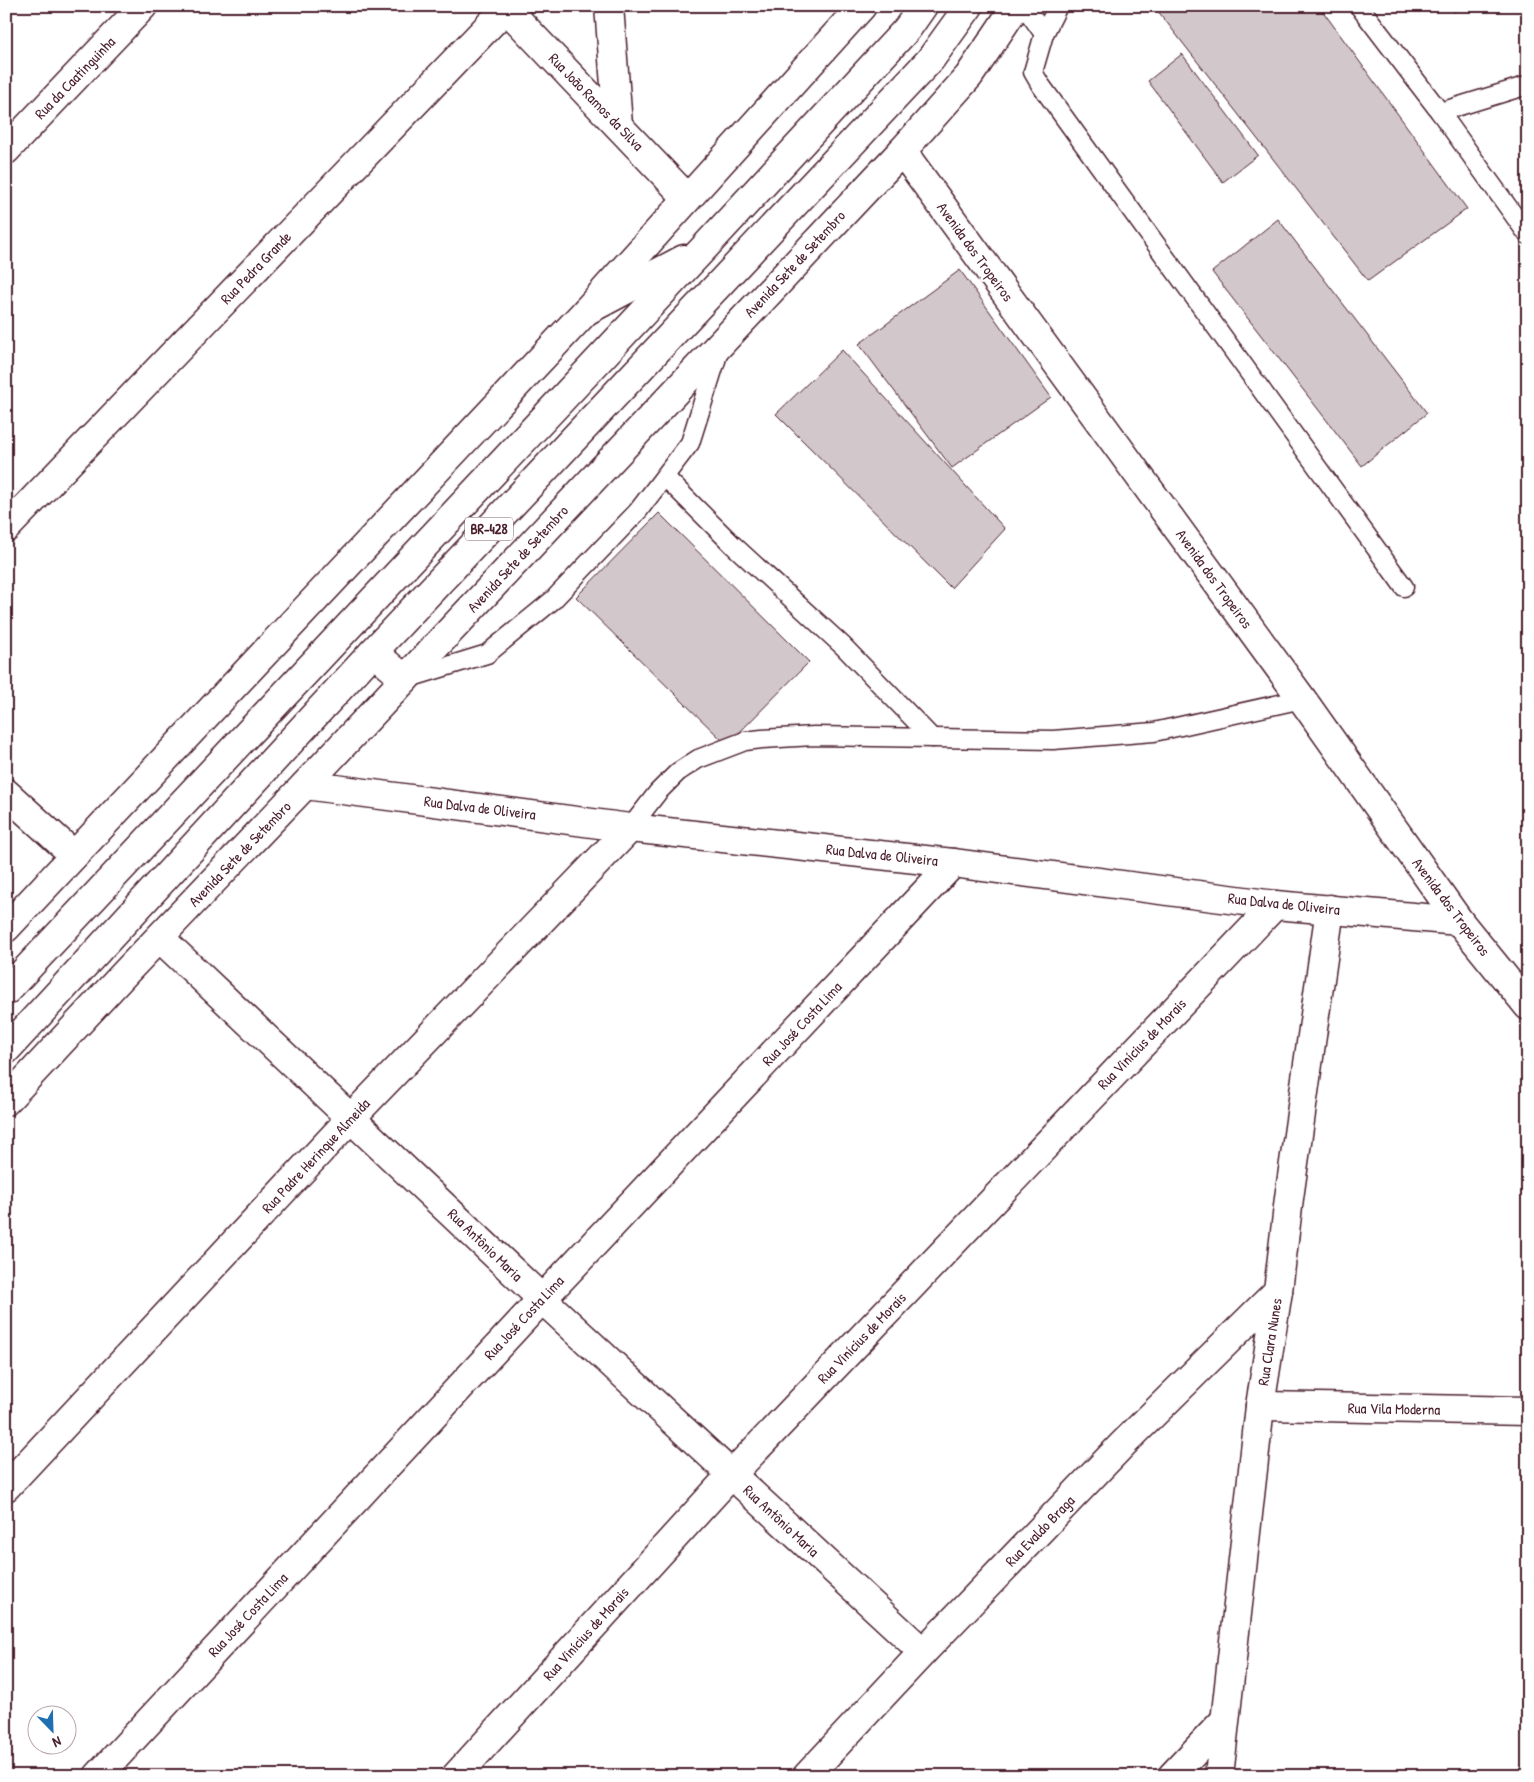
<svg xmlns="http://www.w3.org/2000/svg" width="1534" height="1782" font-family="'Patrick Hand',sans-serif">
<rect width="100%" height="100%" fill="#fff"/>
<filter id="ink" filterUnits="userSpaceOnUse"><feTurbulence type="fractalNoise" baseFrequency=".02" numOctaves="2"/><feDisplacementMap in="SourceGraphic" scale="10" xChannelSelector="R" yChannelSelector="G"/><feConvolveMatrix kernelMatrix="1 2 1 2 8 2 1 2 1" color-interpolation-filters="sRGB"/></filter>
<g filter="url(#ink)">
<g fill="#d2c7cb" stroke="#4a1f2b">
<path d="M 1154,6 L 1319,6 L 1467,209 L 1368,281 Z"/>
<path d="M 1444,6 L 1458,6 L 1455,12 Z"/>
<path d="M 1182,54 L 1258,155 L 1223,182 L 1148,81 Z"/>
<path d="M 1278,219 L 1427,413 L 1362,466 L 1212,272 Z"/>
<path d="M 960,270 L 1051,397 L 952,468 L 859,344 Z"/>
<path d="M 842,350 L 1005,529 L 951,588 L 776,414 Z"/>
<path d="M 659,513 L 809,662 L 727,745 L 576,597 Z"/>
</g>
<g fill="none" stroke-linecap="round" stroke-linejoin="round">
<defs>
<g id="service">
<path d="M 1024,6 L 1044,34"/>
<path d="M 1058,6 L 1044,34 L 1033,72 L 1040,84 L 1404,587"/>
<path d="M 1359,6 L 1440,112 L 1528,235"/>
<path d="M 1440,112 L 1528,85"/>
<path d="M 665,477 L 733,545 L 843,646 L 932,738"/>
<path d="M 409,678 L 487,654 L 553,600 L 638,511 L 690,443 L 719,351"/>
<path d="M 630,828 L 658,792 L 678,772 L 698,759 L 745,741 L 762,739 L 814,736 L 1053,740 L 1154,732 L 1302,699"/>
</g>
<g id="minor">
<path d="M 504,6 L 687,198"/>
<path d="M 609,6 L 618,125"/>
<path d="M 6,150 L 143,6"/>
<path d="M 6,528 L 506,8"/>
<path d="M 6,793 L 74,855"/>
<path d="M 160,938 L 542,1299 L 923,1652"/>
<path d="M 1260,1406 L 1528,1411"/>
<path d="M 6,1487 L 351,1118 L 630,828"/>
<path d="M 98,1776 L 542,1299 L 953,863"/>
<path d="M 456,1776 L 731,1475 L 1275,905"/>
<path d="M 807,1776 L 923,1652 L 1123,1444 L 1278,1291"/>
<path d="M 1172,1776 L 1224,1721"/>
<path d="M 1219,1776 L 1260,1406 L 1278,1291 L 1289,1198 L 1330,909"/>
</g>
<path id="tertiary" d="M 305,785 L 630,828 L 953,863 L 1275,905 L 1459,921"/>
<g id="secondary">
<path d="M 902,151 L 1302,699 L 1459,921 L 1528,1006"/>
<path d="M 6,928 L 586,311 L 862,6"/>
<path d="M 6,1101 L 126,972 L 305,785 L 902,151 L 969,76 L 1016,6"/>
</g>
<g id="trunk">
<path d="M 586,311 L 684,259"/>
<path d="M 373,652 L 405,679"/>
<path d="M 6,991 L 703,249 L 907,29 L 923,6"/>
<path d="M 6,1050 L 373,652 L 930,60 L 969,6"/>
</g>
</defs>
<use href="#service" stroke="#4a1f2b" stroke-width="21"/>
<use href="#minor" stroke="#4a1f2b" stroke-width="31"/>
<use href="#tertiary" stroke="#4a1f2b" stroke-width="31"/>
<use href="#secondary" stroke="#4a1f2b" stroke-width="31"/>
<use href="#trunk" stroke="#4a1f2b" stroke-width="31"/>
<use href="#service" stroke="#fff" stroke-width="18"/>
<use href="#minor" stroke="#fff" stroke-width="28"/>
<use href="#tertiary" stroke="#fff" stroke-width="28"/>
<use href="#secondary" stroke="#fff" stroke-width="28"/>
<use href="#trunk" stroke="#fff" stroke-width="28"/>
</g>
</g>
<g text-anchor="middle" stroke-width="4.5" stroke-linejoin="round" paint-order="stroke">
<rect fill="#fff" stroke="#80626b" stroke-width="1" x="465" y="517.5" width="48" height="23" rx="4"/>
<g font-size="14" font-weight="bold" fill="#4a1f2b">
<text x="489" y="534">BR-428</text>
</g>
<g font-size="15" fill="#4a1f2b" stroke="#fff">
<text transform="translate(75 78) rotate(-46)" y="5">Rua da Caatinguinha</text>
<text transform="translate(596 102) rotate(46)" y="5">Rua João Ramos da Silva</text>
<text transform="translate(975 252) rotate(54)" y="5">Avenida dos Tropeiros</text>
<text transform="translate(795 264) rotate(-47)" y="5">Avenida Sete de Setembro</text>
<text transform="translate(256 268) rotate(-46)" y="5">Rua Pedra Grande</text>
<text transform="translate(518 559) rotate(-47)" y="5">Avenida Sete de Setembro</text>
<text transform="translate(1214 579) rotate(54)" y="5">Avenida dos Tropeiros</text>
<text transform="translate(480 808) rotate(7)" y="5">Rua Dalva de Oliveira</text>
<text transform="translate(240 854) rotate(-46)" y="5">Avenida Sete de Setembro</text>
<text transform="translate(882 855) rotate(6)" y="5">Rua Dalva de Oliveira</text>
<text transform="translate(1284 904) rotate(6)" y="5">Rua Dalva de Oliveira</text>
<text transform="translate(1451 907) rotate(53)" y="5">Avenida dos Tropeiros</text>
<text transform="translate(802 1024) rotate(-47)" y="5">Rua José Costa Lima</text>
<text transform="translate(1142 1044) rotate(-46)" y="5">Rua Vinícius de Morais</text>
<text transform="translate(316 1156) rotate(-47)" y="5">Rua Padre Herinque Almeida</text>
<text transform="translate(485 1245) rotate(44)" y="5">Rua Antônio Maria</text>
<text transform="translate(524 1318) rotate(-47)" y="5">Rua José Costa Lima</text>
<text transform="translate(862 1338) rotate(-46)" y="5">Rua Vinícius de Morais</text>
<text transform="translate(1270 1342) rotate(-81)" y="5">Rua Clara Nunes</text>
<text transform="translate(1394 1409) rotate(1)" y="5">Rua Vila Moderna</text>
<text transform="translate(781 1521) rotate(43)" y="5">Rua Antônio Maria</text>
<text transform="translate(1040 1531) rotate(-46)" y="5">Rua Evaldo Braga</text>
<text transform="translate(248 1615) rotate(-47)" y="5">Rua José Costa Lima</text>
<text transform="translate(586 1634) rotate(-48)" y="5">Rua Vinícius de Morais</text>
</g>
</g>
<rect width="1534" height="1782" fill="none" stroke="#fff" stroke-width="25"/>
<rect x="12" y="12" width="1509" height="1757" fill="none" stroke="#4a1f2b" stroke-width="2" filter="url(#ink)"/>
<g transform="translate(52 1730) rotate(157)"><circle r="24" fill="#ffffff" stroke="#b7a5aa"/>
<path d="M0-4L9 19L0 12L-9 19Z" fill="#1f6fb2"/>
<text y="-8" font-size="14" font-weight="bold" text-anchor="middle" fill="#4a1f2b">N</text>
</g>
</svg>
